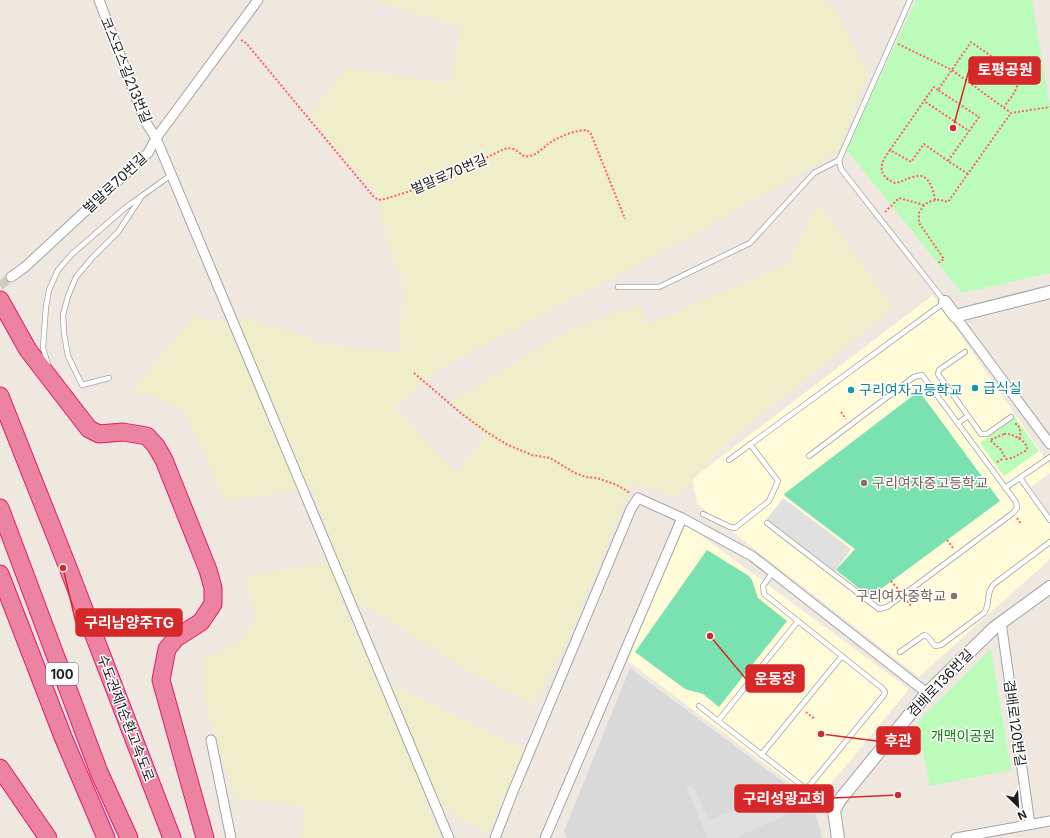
<svg xmlns="http://www.w3.org/2000/svg" width="1050" height="838" font-family="Inter,'Noto Sans KR',sans-serif">
<rect width="100%" height="100%" fill="#eee8e1"/>
<path fill="#dad9d9" d="M 630,668 L 813,804 L 822,838 L 567,838 L 564,831 Z"/>
<g fill="#fffbd9">
<path d="M 933,295 L 1050,465 L 1050,473 L 1031,487 L 1050,514 L 1050,559 L 919,677 L 697,504 L 692,479 Z"/>
<path d="M 683,522 L 909,689 L 816,802 L 628,661 Z"/>
</g>
<path fill="#eeeecb" d="M 372,0 L 825,0 L 834,6 L 868,74 L 838,152 L 693,235 L 436,371 L 395,407 L 455,473 L 486,436 L 449,403 L 565,332 L 639,305 L 646,325 L 787,264 L 818,203 L 894,308 L 729,441 L 677,497 L 632,484 L 565,646 L 533,705 L 454,663 L 385,618 L 338,594 L 375,676 L 524,749 L 488,834 L 423,796 L 439,838 L 302,838 L 304,807 L 235,798 L 207,708 L 202,676 L 203,659 L 238,643 L 256,619 L 245,576 L 316,564 L 337,559 L 313,487 L 224,502 L 203,451 L 183,410 L 150,395 L 130,393 L 194,315 L 211,321 L 246,318 L 330,345 L 401,352 L 399,323 L 405,294 L 384,230 L 378,196 L 309,116 L 346,68 L 450,83 L 460,27 Z"/>
<g fill="#bbfcba">
<path d="M 916,0 L 1032,0 L 1050,108 L 1050,273 L 962,293 L 846,149 Z"/>
<path d="M 1015,417 L 1039,451 L 1004,476 L 980,443 Z"/>
<path d="M 991,649 L 1011,770 L 930,786 L 917,723 Z"/>
</g>
<g fill="#7ae2b0">
<path d="M 919,391 L 1000,501 L 870,597 L 836,570 L 855,549 L 785,496 L 784,494 Z"/>
<path d="M 707,550 L 749,576 L 752,580 L 758,598 L 787,621 L 719,707 L 703,694 L 685,689 L 635,652 Z"/>
</g>
<g fill="#e0e0e0">
<path d="M 783,498 L 851,549 L 835,571 L 767,519 Z"/>
<path d="M 692,784 L 709,820 L 775,791 L 786,815 L 735,838 L 708,838 L 686,787 Z"/>
</g>
<g fill="none" stroke-linecap="round" stroke-linejoin="round">
<path stroke="#cec9c3" stroke-width="9" stroke-dasharray="9 4.5" stroke-linecap="butt" d="M 0,286 L 11,277"/>
<defs>
<g id="service">
<path d="M 618,287 L 659,287 L 750,243 L 814,173 L 839,160"/>
<path d="M 965,352 L 939,370 L 938,374 L 981,434 L 987,434 L 1011,417"/>
<path d="M 48,365 L 43,348 L 46,306 L 49,290 L 58,270 L 72,254 L 125,208 L 171,175"/>
<path d="M 109,378 L 82,385 L 68,356 L 64,334 L 63,315 L 68,296 L 76,277 L 92,258 L 118,232 L 140,199"/>
<path d="M 958,423 L 968,416"/>
<path d="M 729,460 L 945,302 L 841,169 L 839,160 L 910,0"/>
<path d="M 1020,478 L 1050,520"/>
<path d="M 1005,488 L 1050,457"/>
<path d="M 703,514 L 730,527 L 735,528 L 769,501 L 778,481 L 750,444"/>
<path d="M 767,523 L 879,609 L 887,607 L 1013,513 L 1017,508 L 1016,502 L 922,375 L 914,377 L 809,456"/>
<path d="M 900,652 L 924,635 L 927,636 L 935,646 L 941,645 L 984,613 C 991,604 985,593 994,584 L 1050,542"/>
<path d="M 699,706 L 805,788 L 810,785 L 884,695 L 885,692 L 882,688 L 764,594 L 763,586 L 772,573"/>
<path d="M 718,721 L 798,621"/>
<path d="M 761,755 L 842,656"/>
</g>
<g id="minor">
<path d="M 99,0 L 145,121 L 156,138 C 252,372 353,604 449,838"/>
<path d="M 11,277 L 25,267 L 148,153 L 156,138 L 258,0"/>
<path d="M 955,316 L 1050,444"/>
<path d="M 1001,622 L 1030,824"/>
<path d="M 211,740 L 231,838"/>
<path d="M 495,838 L 514,789 L 631,509 L 638,498 L 682,518"/>
<path d="M 545,838 L 682,518 L 752,556 L 927,693"/>
<path d="M 956,838 L 1050,821"/>
</g>
<g id="tertiary">
<path d="M 945,302 L 955,316 L 1050,292"/>
<path d="M 838,838 L 834,811 L 839,801 L 927,693 L 994,628 L 1050,587"/>
</g>
<g id="motorway">
<path d="M 0,300 L 28,350 L 89,429 L 99,434 L 123,432 L 147,436 L 156,446 L 164,460 L 208,570 L 213,588 L 213,604 L 201,622 L 176,638 L 167,649 L 161,680 L 205,838"/>
<path d="M 0,396 L 67,565 L 172,838"/>
<path d="M 0,508 L 99,772 L 129,838"/>
<path d="M 0,574 L 63,737 L 106,838"/>
<path d="M 0,768 L 48,838"/>
</g>
</defs>
<use href="#service" stroke="#a3a3a3" stroke-width="6"/>
<use href="#minor" stroke="#a3a3a3" stroke-width="11"/>
<use href="#tertiary" stroke="#a3a3a3" stroke-width="14"/>
<use href="#motorway" stroke="#e01a71" stroke-width="19"/>
<g stroke="#ff6261" stroke-width="2" stroke-dasharray="2 2" stroke-linecap="butt">
<path d="M 241,40 L 246,43 L 373,196 L 378,200 L 385,199 L 435,183 L 504,149 C 519,145 519,159 530,156 C 536,155 543,148 548,144 C 558,137 575,130 587,130 L 591,134 L 625,219"/>
<path d="M 898,44 L 952,70 L 1011,113 L 1050,107"/>
<path d="M 938,90 L 934,87 L 924,101 L 969,131"/>
<path d="M 890,150 L 924,101"/>
<path d="M 968,174 L 948,161 L 979,117 L 938,90 L 971,42 L 1015,73 C 1023,85 1011,97 1004,107"/>
<path d="M 935,200 C 933,188 928,171 913,177 C 906,179 901,182 895,183 C 876,175 880,163 890,150 L 911,162 L 924,144 L 948,161"/>
<path d="M 924,205 L 919,213 L 919,223 L 944,259 L 938,263"/>
<path d="M 885,212 L 899,198 L 924,205 C 932,199 939,199 948,202 L 1011,113"/>
<path d="M 414,373 L 462,414 L 488,433 L 508,445 L 532,455 L 550,458 L 575,473 L 586,477 L 597,478 L 617,485 L 630,493"/>
<path d="M 841,412 L 846,419"/>
<path d="M 1015,424 L 1017,424 C 1021,429 1021,433 1019,439"/>
<path d="M 1004,434 C 1012,433 1028,441 1027,450 L 1012,458 L 1006,459 L 1001,450 L 990,440 Z"/>
<path d="M 997,462 L 1004,458"/>
<path d="M 1017,518 L 1021,524"/>
<path d="M 947,540 L 953,548"/>
<path d="M 891,581 L 898,589"/>
<path d="M 907,601 L 911,606"/>
<path d="M 806,712 L 815,719"/>
</g>
<use href="#service" stroke="#fff" stroke-width="4.5"/>
<use href="#minor" stroke="#fff" stroke-width="9"/>
<use href="#tertiary" stroke="#fff" stroke-width="12"/>
<use href="#motorway" stroke="#eb83a1" stroke-width="17"/>
</g>
<g fill="#0f9aa8" stroke="#fff" stroke-width="1.5">
<circle cx="975" cy="388" r="4"/>
<circle cx="851" cy="390" r="4"/>
</g>
<g fill="#8d6e63" stroke="#fff" stroke-width="1.5">
<circle cx="864" cy="483" r="4"/>
<circle cx="954" cy="596" r="4"/>
</g>
<g text-anchor="middle" stroke-width="3" stroke-linejoin="round" paint-order="stroke">
<rect fill="#fff" stroke="#606060" stroke-width="1" x="46" y="663" width="32" height="22" rx="3"/>
<g font-size="13" font-weight="bold" fill="#1c1c1c">
<text x="62" y="679">100</text>
</g>
<g font-size="14" fill="#1c1c1c" stroke="#fff">
<text transform="translate(126 70) rotate(68)" y="5">코스모스길213번길</text>
<text transform="translate(449 174) rotate(-23)" y="5">벌말로70번길</text>
<text transform="translate(115 183) rotate(-43)" y="5">벌말로70번길</text>
<text transform="translate(940 683) rotate(-46)" y="5">겸배로136번길</text>
<text transform="translate(126 718) rotate(69)" y="5">수도권제1순환고속도로</text>
<text transform="translate(1015 723) rotate(82)" y="5">겸배로120번길</text>
</g>
<g font-size="14" fill="#0d838f" stroke="#fff" text-anchor="start">
<text x="983" y="393">급식실</text>
<text x="859" y="395">구리여자고등학교</text>
</g>
<g font-size="14" fill="#785e54" stroke="#fff" text-anchor="start">
<text x="872" y="488">구리여자중고등학교</text>
<text x="946" y="601" text-anchor="end">구리여자중학교</text>
</g>
<g font-size="14" fill="#077f05" stroke="#fff">
<text x="963" y="741">개맥이공원</text>
</g>
</g>
<path fill="none" stroke="#d62828" stroke-width="1.5" d="M953 128L969 70M63 568L76 623M710 636L746 679M821 734L877 741M898 795L833 798"/>
<g fill="#d62828" stroke="#fff" stroke-width="1.5">
<circle cx="953" cy="128" r="4"/>
<circle cx="63" cy="568" r="4"/>
<circle cx="710" cy="636" r="4"/>
<circle cx="821" cy="734" r="4"/>
<circle cx="898" cy="795" r="4"/>
</g>
<g fill="#d62828" stroke="#d62828" stroke-width="1.5">
<rect x="969" y="57" width="71" height="27" rx="4"/>
<rect x="76" y="609" width="106" height="27" rx="4"/>
<rect x="746" y="665" width="58" height="27" rx="4"/>
<rect x="877" y="727" width="43" height="27" rx="4"/>
<rect x="735" y="785" width="98" height="27" rx="4"/>
</g>
<g font-size="15" text-anchor="middle" font-weight="bold" fill="#fff">
<text x="1005" y="75">토평공원</text>
<text x="129" y="628">구리남양주TG</text>
<text x="775" y="684">운동장</text>
<text x="898" y="746">후관</text>
<text x="784" y="804">구리성광교회</text>
</g>
<g transform="translate(1018 806) rotate(155)" stroke="#ffffff" stroke-width="3" paint-order="stroke">
<path d="M0-3L7 15L0 10L-7 15Z" fill="#1c1c1c"/>
<text y="-6" font-size="11" font-weight="bold" text-anchor="middle" fill="#1c1c1c">N</text>
</g>
</svg>
